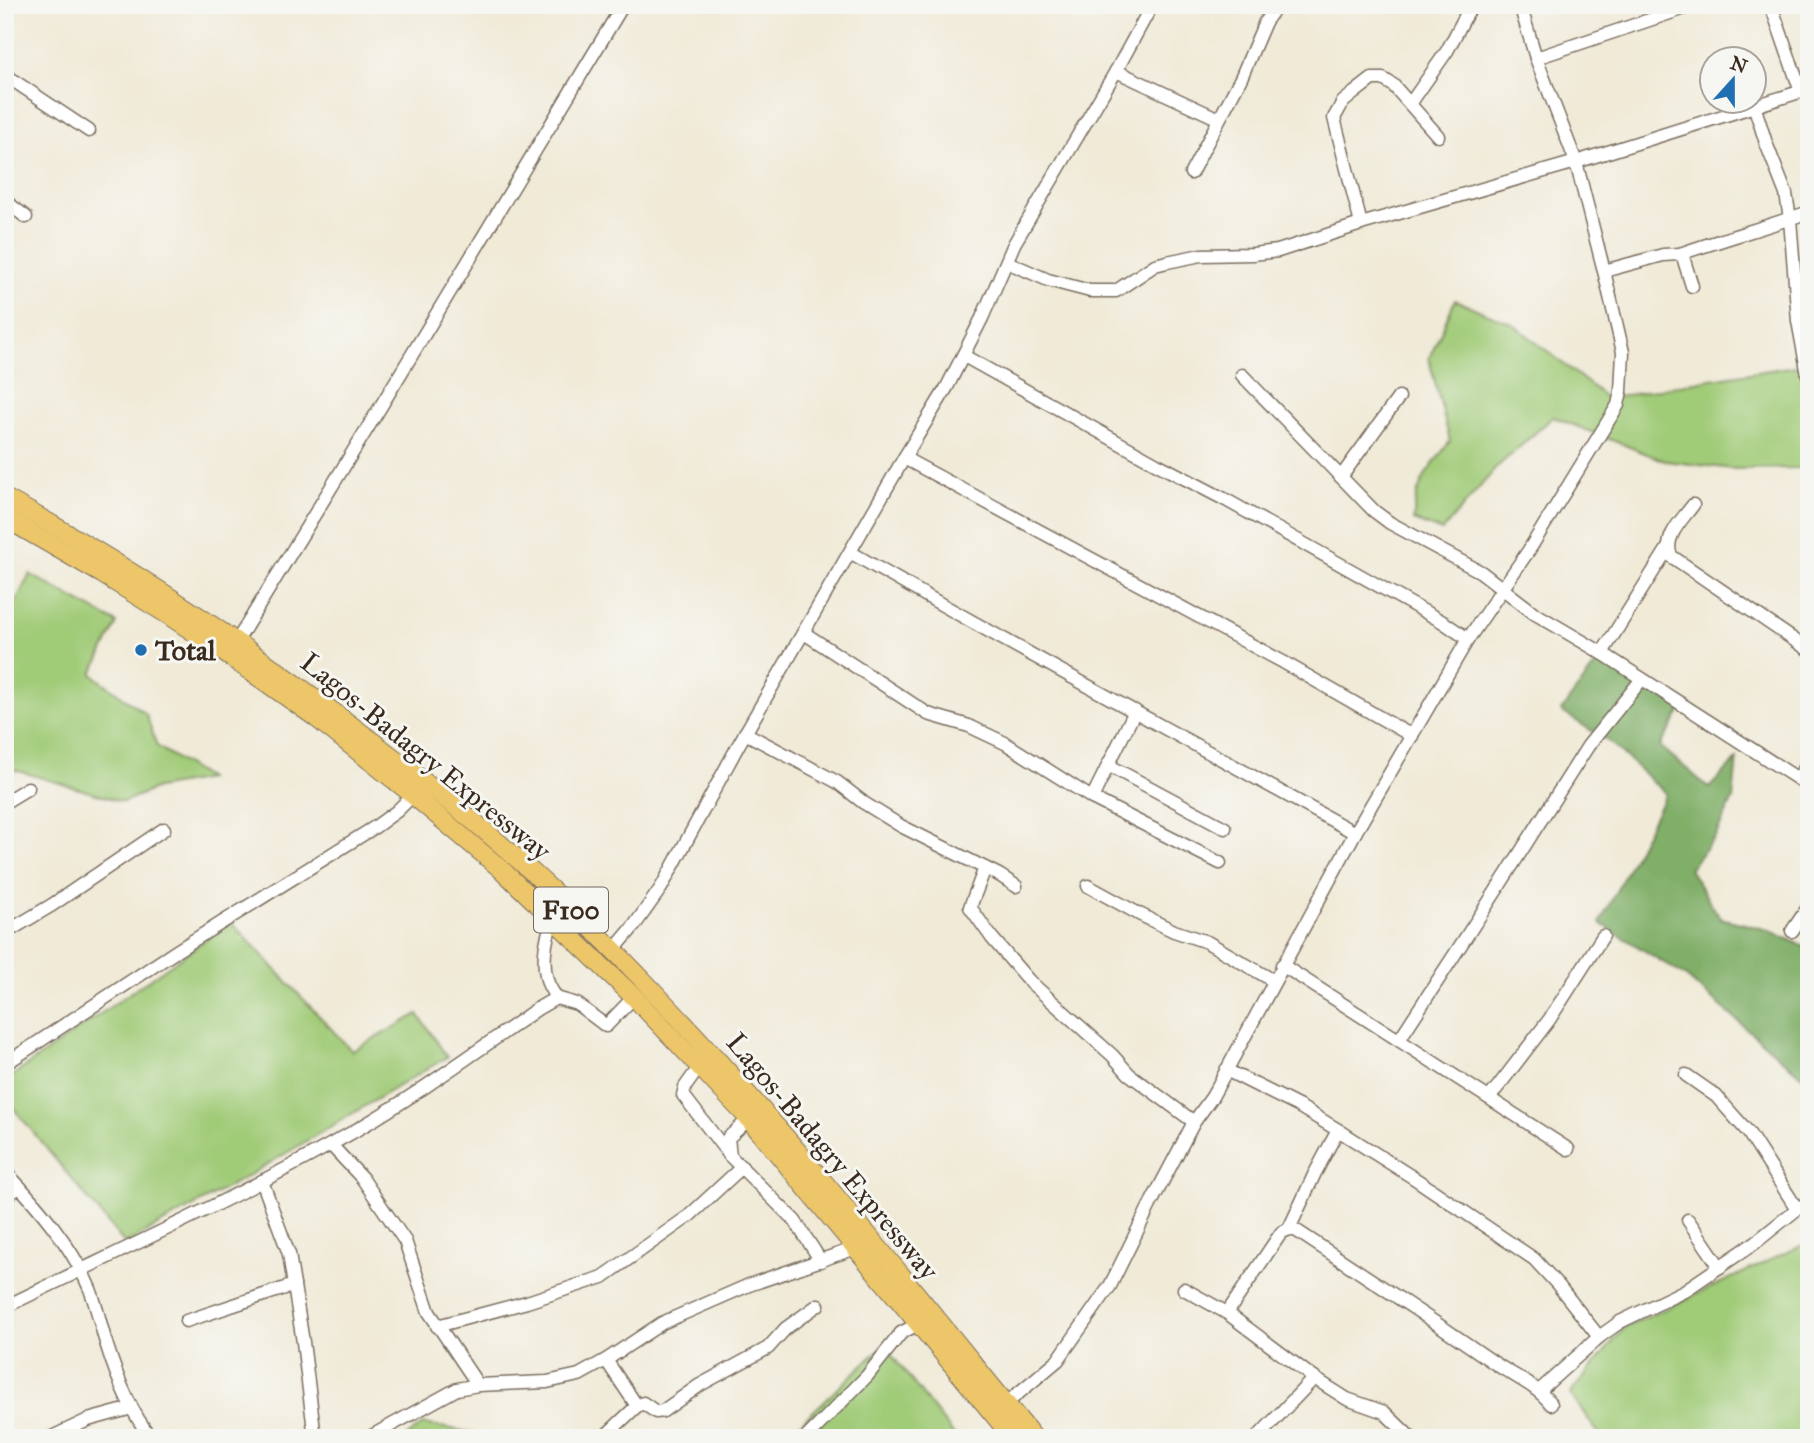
<svg xmlns="http://www.w3.org/2000/svg" width="1814" height="1443" font-family="'IM FELL Great Primer',serif">
<rect width="100%" height="100%" fill="#f6f6f2"/>
<filter id="ink" filterUnits="userSpaceOnUse"><feTurbulence type="fractalNoise" baseFrequency=".0143" numOctaves="2"/><feDisplacementMap in="SourceGraphic" scale="14" xChannelSelector="R" yChannelSelector="G"/><feConvolveMatrix kernelMatrix="1 2 1 2 8 2 1 2 1" color-interpolation-filters="sRGB"/></filter>
<filter id="wash" filterUnits="userSpaceOnUse"><feTurbulence type="fractalNoise" baseFrequency=".00686" numOctaves="4" result="noise"/><feDisplacementMap in="SourceGraphic" scale="28" xChannelSelector="R" yChannelSelector="G"/><feGaussianBlur stdDeviation="1.57" result="paint"/><feColorMatrix in="noise" values="0 0 0 0 0 0 0 0 0 0 0 0 0 0 0 0 0 1.4 0 .05"/><feComposite in="paint" operator="in"/></filter>
<g filter="url(#wash)">
<rect width="100%" height="100%" fill="#f0ead7"/>
<g fill="#a0cb77" stroke="#6e7a4a" stroke-width="2">
<path d="M 1455,300 L 1513,324 L 1608,399 L 1705,380 L 1809,364 L 1809,462 L 1800,468 L 1733,469 L 1665,461 L 1553,417 L 1497,467 L 1442,531 L 1413,520 L 1417,493 L 1426,474 L 1450,441 L 1429,359 Z"/>
<path d="M 30,574 L 117,623 L 92,674 L 146,714 L 157,746 L 208,779 L 157,788 L 123,802 L 5,767 L 5,622 Z"/>
<path d="M 231,922 L 352,1051 L 418,1014 L 447,1057 L 248,1176 L 125,1244 L 5,1098 L 5,1081 Z"/>
<path d="M 1809,1242 L 1809,1438 L 1602,1438 L 1570,1394 L 1624,1328 Z"/>
<path d="M 884,1345 L 956,1438 L 785,1438 Z"/>
<path d="M 423,1424 L 475,1433 L 480,1438 L 405,1438 Z"/>
</g>
<path fill="#80af68" stroke="#5e6c43" stroke-width="2" d="M 1600,659 L 1682,709 L 1660,746 L 1709,788 L 1737,759 L 1733,799 L 1716,835 L 1689,869 L 1720,918 L 1769,930 L 1809,949 L 1809,1072 L 1802,1076 L 1685,976 L 1600,923 L 1666,794 L 1612,744 L 1561,711 Z"/>
</g>
<g filter="url(#ink)">
<g fill="none" stroke-linecap="round" stroke-linejoin="round">
<defs>
<g id="minor">
<path d="M 1771,5 L 1801,92"/>
<path d="M 1536,58 L 1694,5"/>
<path d="M 1116,71 L 1219,119"/>
<path d="M 5,75 L 89,131"/>
<path d="M 1410,104 L 1447,51 L 1467,13 L 1474,5"/>
<path d="M 1754,105 L 1766,143 L 1786,194 L 1790,219 L 1798,321 L 1808,375"/>
<path d="M 1191,173 L 1241,78 L 1265,22 L 1277,5"/>
<path d="M 5,201 L 26,217"/>
<path d="M 1361,224 L 1334,118 L 1343,102 L 1354,93 L 1372,79 L 1383,79 L 1393,85 L 1438,136"/>
<path d="M 1680,254 C 1723,239 1766,227 1809,212"/>
<path d="M 1007,262 L 1048,280 L 1090,291 L 1116,291 L 1155,265 L 1167,262 L 1201,255 L 1253,254 L 1278,251 L 1361,224 L 1576,162 L 1809,89"/>
<path d="M 1604,271 L 1663,255 L 1680,254 L 1683,257 L 1692,286"/>
<path d="M 964,356 L 1157,464 L 1226,500 L 1443,622 L 1468,639"/>
<path d="M 1242,375 L 1374,511 L 1390,523 L 1481,572 L 1534,613 L 1602,653 L 1809,786"/>
<path d="M 904,458 L 1283,662 L 1412,736"/>
<path d="M 1341,477 L 1399,397"/>
<path d="M 1693,505 C 1682,520 1663,537 1671,556 L 1809,650"/>
<path d="M 850,552 C 1016,649 1187,739 1355,833"/>
<path d="M 804,633 L 928,714 L 969,726 L 1005,743 L 1092,798 L 1135,711"/>
<path d="M 237,641 L 381,406 L 623,5"/>
<path d="M 1602,653 L 1668,548"/>
<path d="M 745,733 L 837,782 L 864,803 L 901,826 L 999,875 L 1016,886"/>
<path d="M 1108,765 L 1225,828"/>
<path d="M 1798,778 L 1809,763"/>
<path d="M 1092,798 L 1220,863"/>
<path d="M 5,802 L 28,788"/>
<path d="M 985,868 L 970,907 L 992,938 L 1029,981 L 1112,1055 L 1129,1074 L 1194,1122"/>
<path d="M 1088,886 L 1139,914 L 1174,931 L 1207,942 L 1274,981"/>
<path d="M 553,919 C 546,938 541,962 548,983 C 550,988 554,994 556,998"/>
<path d="M 1792,931 L 1809,906"/>
<path d="M 5,933 L 52,905 L 164,829"/>
<path d="M 613,951 L 634,926 L 661,888 L 739,744 L 904,458 L 947,387 L 982,318 L 1014,244 L 1116,71 L 1152,5"/>
<path d="M 1282,965 L 1568,1149"/>
<path d="M 1399,1040 L 1494,894 L 1588,746 L 1642,679"/>
<path d="M 5,1064 L 178,950 L 375,827 L 397,811 L 413,795"/>
<path d="M 700,1066 L 685,1087 L 683,1095 L 730,1156"/>
<path d="M 1226,1070 L 1300,1107 L 1338,1130 L 1417,1180 L 1534,1259 L 1558,1285 L 1599,1337"/>
<path d="M 1686,1075 L 1716,1096 L 1748,1132 L 1797,1209"/>
<path d="M 1490,1097 L 1549,1020 L 1603,936"/>
<path d="M 749,1119 L 728,1138 L 730,1156 L 795,1221 L 821,1261"/>
<path d="M 331,1145 L 362,1178 L 405,1241 L 429,1312 L 478,1385"/>
<path d="M 5,1171 C 38,1206 71,1244 90,1289 C 97,1307 101,1327 107,1346 C 117,1378 130,1411 151,1438"/>
<path d="M 262,1181 L 289,1254 L 303,1342 L 315,1438"/>
<path d="M 5,1196 L 20,1187"/>
<path d="M 1688,1220 L 1720,1267"/>
<path d="M 1289,1229 L 1314,1175 L 1338,1130"/>
<path d="M 1184,1289 L 1227,1313 L 1314,1378 L 1347,1399 L 1384,1412 L 1411,1438"/>
<path d="M 5,1307 C 113,1254 223,1204 328,1146 C 401,1106 469,1057 537,1009 L 556,998 L 577,1004 L 606,1026 L 634,997"/>
<path d="M 1227,1313 L 1281,1233 L 1289,1229 L 1297,1231 C 1362,1274 1427,1316 1490,1360 C 1511,1375 1535,1384 1551,1404"/>
<path d="M 186,1321 L 294,1285"/>
<path d="M 437,1326 L 527,1302 L 603,1277 L 689,1216 L 742,1167"/>
<path d="M 606,1360 L 637,1406"/>
<path d="M 1539,1391 L 1599,1337 L 1620,1322 L 1684,1291 L 1756,1242 L 1797,1209 L 1809,1202"/>
<path d="M 1002,1407 L 1058,1360 L 1110,1286 L 1150,1205 L 1194,1122 L 1212,1097 L 1355,833 L 1468,639 L 1529,550 L 1618,405 L 1621,391 L 1623,352 L 1604,271 L 1576,162 L 1536,58 L 1520,5"/>
<path d="M 50,1438 L 88,1420 L 132,1408"/>
<path d="M 368,1438 L 457,1389 L 478,1385 L 547,1382 L 579,1375 L 606,1360 L 662,1323 L 749,1285 L 856,1248"/>
<path d="M 603,1438 L 637,1406 L 643,1403 L 656,1412 L 663,1411 L 700,1385 L 768,1348 L 786,1328 L 818,1305"/>
<path d="M 806,1438 L 867,1376 L 901,1333 L 918,1324"/>
<path d="M 1257,1438 L 1314,1378"/>
</g>
<g id="highway">
<path d="M 5,498 C 131,567 250,648 364,735 C 407,768 450,801 491,836 C 550,886 606,941 659,997 C 792,1137 912,1289 1034,1438"/>
<path d="M 5,518 L 102,574 L 165,613 L 213,645 L 315,717 L 413,795 L 501,869 L 634,997 L 749,1119 L 1013,1438"/>
</g>
</defs>
<use href="#minor" stroke="#7a6d5f" stroke-width="15"/>
<use href="#highway" stroke="#7a6d5f" stroke-width="20"/>
<use href="#minor" stroke="#fff" stroke-width="12"/>
<use href="#highway" stroke="#ecc669" stroke-width="18"/>
</g>
</g>
<circle fill="#1f6fb2" stroke="#f6f6f2" stroke-width="2.5" cx="141" cy="650" r="7"/>
<g text-anchor="middle" stroke-width="6" stroke-linejoin="round" paint-order="stroke">
<rect fill="#f6f6f2" stroke="#73675e" stroke-width="2" x="534" y="887.5" width="74" height="45" rx="5"/>
<g font-size="26" font-weight="bold" fill="#3b2a1e">
<text x="571" y="919">F100</text>
</g>
<g font-size="28" font-weight="bold" fill="#3b2a1e" stroke="#f6f6f2" text-anchor="start">
<text x="155" y="660">Total</text>
</g>
<g font-size="28" fill="#3b2a1e" stroke="#f6f6f2">
<text transform="translate(426 756) rotate(39)" y="10">Lagos-Badagry Expressway</text>
<text transform="translate(833 1156) rotate(50)" y="10">Lagos-Badagry Expressway</text>
</g>
</g>
<rect width="1814" height="1443" fill="none" stroke="#f6f6f2" stroke-width="28"/>
<g transform="translate(1733 80) rotate(21)"><circle r="33" fill="#f6f6f2" stroke="#aba49d" stroke-width="2"/>
<path d="M0-5L12 26L0 18L-12 26Z" fill="#1f6fb2"/>
<text y="-10" font-size="19" font-weight="bold" text-anchor="middle" fill="#3b2a1e">N</text>
</g>
</svg>
